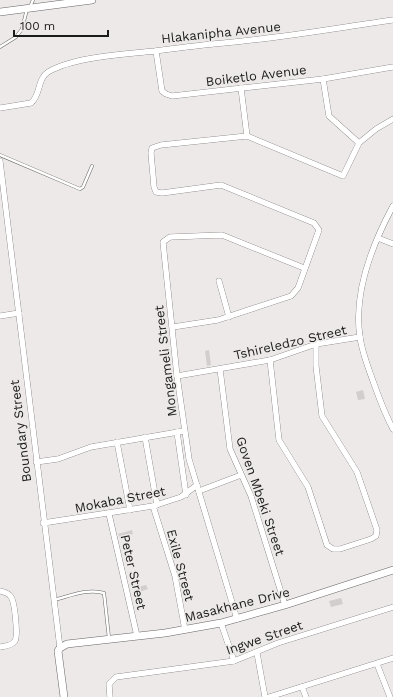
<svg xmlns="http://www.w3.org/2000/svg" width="393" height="697" font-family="'Work Sans',sans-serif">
<rect width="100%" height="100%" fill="#ede9e9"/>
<g fill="#d2cece">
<path d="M 209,350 L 211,365 L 207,366 L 205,351 Z"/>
<path d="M 363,390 L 365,399 L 358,400 L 356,392 Z"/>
<path d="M 132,530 L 133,534 L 120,538 L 118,534 Z"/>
<path d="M 146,585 L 148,589 L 139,592 L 138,587 Z"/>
<path d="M 341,598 L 343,604 L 331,607 L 329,601 Z"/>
</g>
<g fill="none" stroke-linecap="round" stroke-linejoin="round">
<defs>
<g id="service">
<path d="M 30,7 L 33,0"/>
<path d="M 0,47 L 16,37 L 22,29 L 27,9"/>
<path d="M 0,155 L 80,189 L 83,187 L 92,166"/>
<path d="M 54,600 C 70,596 88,588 104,593 L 109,638"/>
</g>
<g id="minor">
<path d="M 156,51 L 162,91 L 166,94 L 172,96 L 323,79 L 393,67"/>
<path d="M 323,79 L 329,116 L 359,143"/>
<path d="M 241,88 L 247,136"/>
<path d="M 0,108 L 31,103 C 41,95 37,79 48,72 C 73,57 126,54 155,51 C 178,48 201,45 224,43 C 281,38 337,28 393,20"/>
<path d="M 0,161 L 60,648"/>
<path d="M 393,206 C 372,245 353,292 360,337 C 362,352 368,367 373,381 C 379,398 385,414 393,429"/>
<path d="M 378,238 L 393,244"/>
<path d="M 219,281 L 229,317"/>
<path d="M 0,316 L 19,313"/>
<path d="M 173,327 L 218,320 L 291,296 L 298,288 L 319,230 L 314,223 L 221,185 L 162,193 L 156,192 L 154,187 L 151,153 L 152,148 L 161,145 L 247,136 L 343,176 L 359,143 L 376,129 L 393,119"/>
<path d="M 270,360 L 279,440 L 308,487 L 327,545 L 333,549 L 340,549 L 371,539 L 376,536 L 377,530 L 357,472 L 322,416 L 316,366 L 316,344"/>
<path d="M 220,369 L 230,449 L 251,496 L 285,605"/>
<path d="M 177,376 L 270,360 L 316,344 L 360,337"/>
<path d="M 177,432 L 186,495"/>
<path d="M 145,437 L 157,505"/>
<path d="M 117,442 L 130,510"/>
<path d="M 36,462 L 58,459 L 91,447 L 184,431"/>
<path d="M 199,491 L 241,475"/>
<path d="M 153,506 L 175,576 L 185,630"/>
<path d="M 109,514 L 137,636"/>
<path d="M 43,523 L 153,506 L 181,497 L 197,485"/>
<path d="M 0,591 C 4,592 9,593 11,597 C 15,602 18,636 15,641 C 12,646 5,646 0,647"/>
<path d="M 237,619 L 189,459 L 177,376 L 163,242 L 170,237 L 222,235 L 304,268"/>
<path d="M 221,623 L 234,661"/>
<path d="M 257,653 L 265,697"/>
<path d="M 377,664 L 390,697"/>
<path d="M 302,687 L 306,697"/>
<path d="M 110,697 L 109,684 L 116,677 L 234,661 L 278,643 L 393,607"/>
<path d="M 269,697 L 393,658"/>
</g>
<g id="tertiary">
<path d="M 0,12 L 92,0"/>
<path d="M 64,697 L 58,651 L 60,648 L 67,644 L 165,633 L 221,623 L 285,605 L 393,570"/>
</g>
</defs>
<use href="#service" stroke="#686464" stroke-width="3.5"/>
<use href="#minor" stroke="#686464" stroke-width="6"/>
<use href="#tertiary" stroke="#686464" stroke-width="8"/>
<use href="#service" stroke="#fff" stroke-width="2.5"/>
<use href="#minor" stroke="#fff" stroke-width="5.5"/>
<use href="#tertiary" stroke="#fff" stroke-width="7"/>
</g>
<g text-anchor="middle" stroke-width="3" stroke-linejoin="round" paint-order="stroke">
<g font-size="13" fill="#1c1b1b" stroke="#ede9e9">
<text transform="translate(221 32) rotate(-6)" y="5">Hlakanipha Avenue</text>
<text transform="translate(256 75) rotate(-7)" y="5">Boiketlo Avenue</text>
<text transform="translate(290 342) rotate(-13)" y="5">Tshireledzo Street</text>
<text transform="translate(165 361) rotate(-97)" y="5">Mongameli Street</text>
<text transform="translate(20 431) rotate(-97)" y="5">Boundary Street</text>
<text transform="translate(261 496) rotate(71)" y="5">Goven Mbeki Street</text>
<text transform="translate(120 499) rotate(-11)" y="5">Mokaba Street</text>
<text transform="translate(181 565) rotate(75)" y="5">Exile Street</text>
<text transform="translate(134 572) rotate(77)" y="5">Peter Street</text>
<text transform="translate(237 604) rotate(-14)" y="5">Masakhane Drive</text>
<text transform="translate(264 637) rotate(-19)" y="5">Ingwe Street</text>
</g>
</g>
<path d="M14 30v6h94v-6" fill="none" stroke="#1c1b1b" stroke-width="2"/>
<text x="20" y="30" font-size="12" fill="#1c1b1b" stroke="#ede9e9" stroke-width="3" paint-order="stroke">100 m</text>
</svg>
